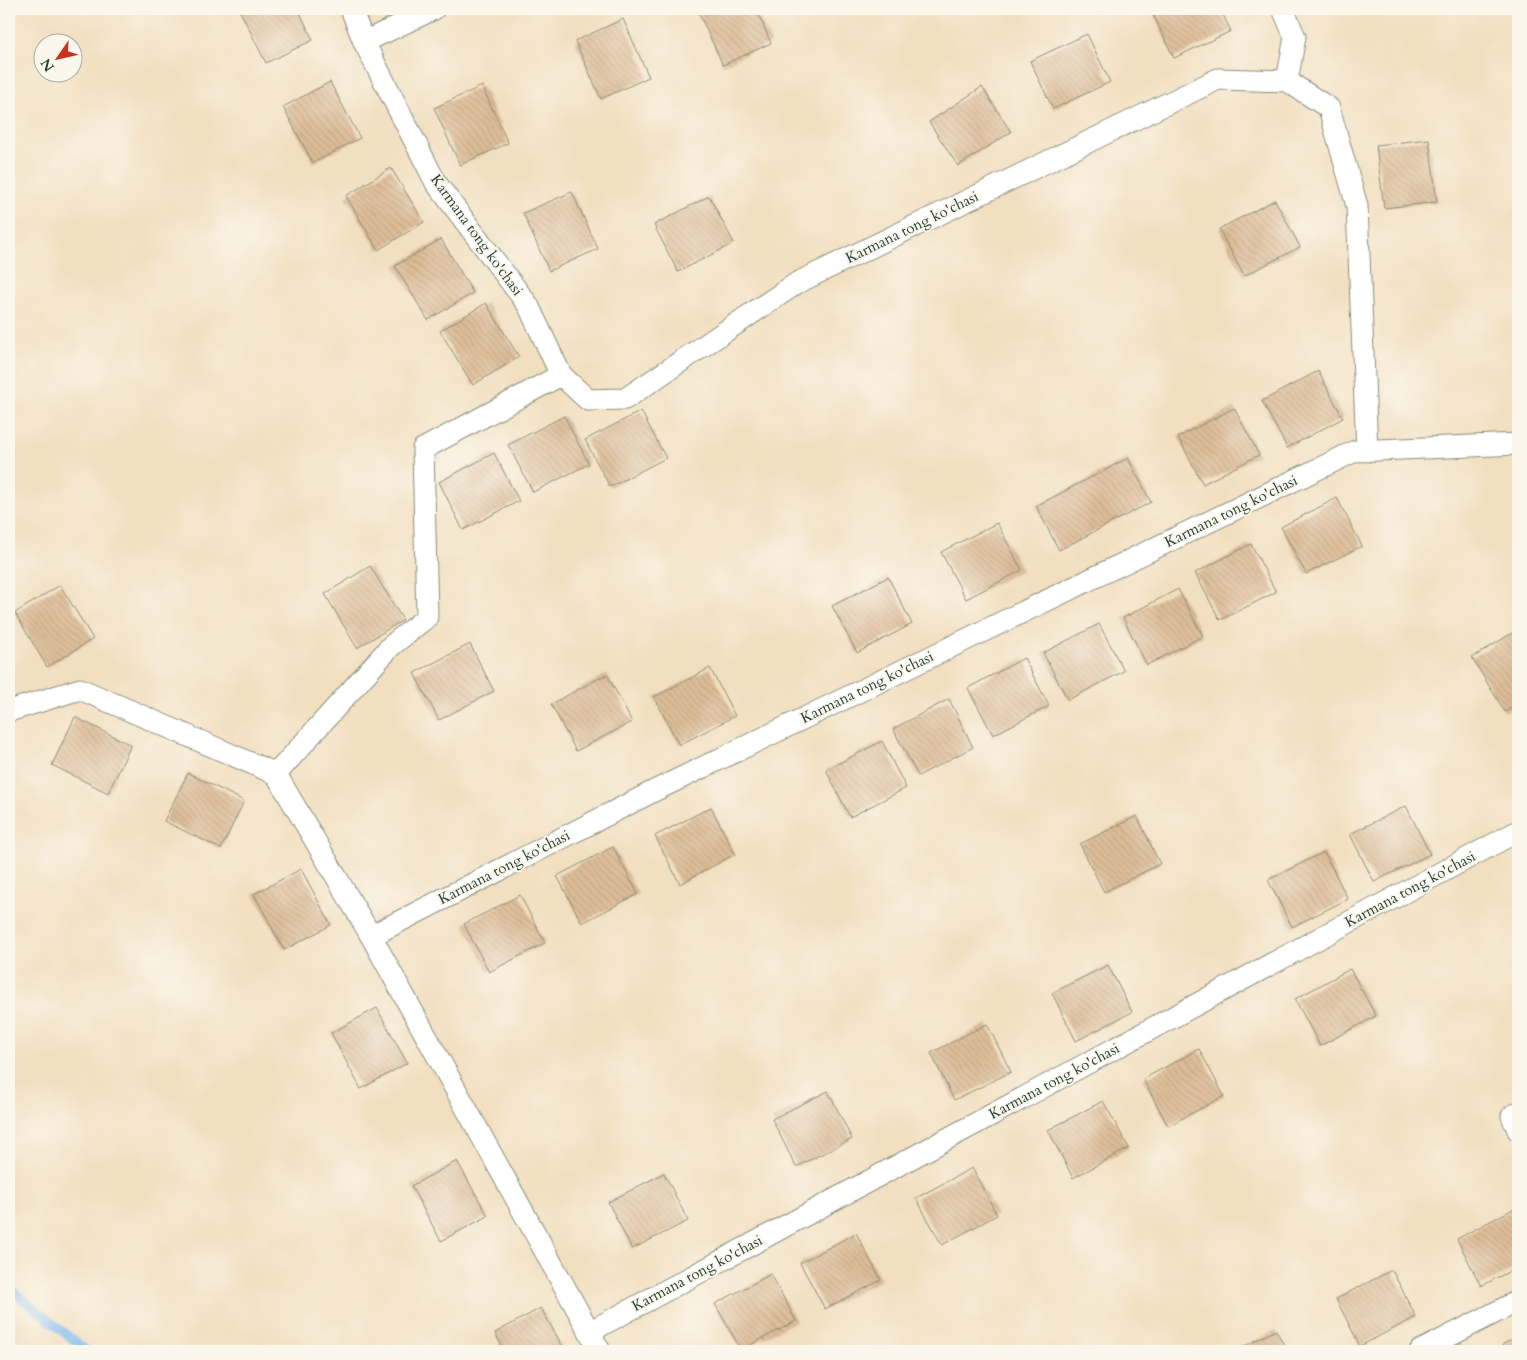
<svg xmlns="http://www.w3.org/2000/svg" width="1527" height="1360" font-family="Cardo,serif">
<defs>
<pattern id="building-back-hatch" width="6" height="6" patternUnits="userSpaceOnUse" patternTransform="scale(1.25)"><rect width="6" height="6" fill="#debd98"/><path d="M-1 5l2 2M0 0l6 6M5-1l2 2" fill="none" stroke="#bea384"/></pattern>
</defs>
<rect width="100%" height="100%" fill="#fbf7ec"/>
<filter id="ink" filterUnits="userSpaceOnUse"><feTurbulence type="fractalNoise" baseFrequency=".02" numOctaves="2"/><feDisplacementMap in="SourceGraphic" scale="10" xChannelSelector="R" yChannelSelector="G"/><feConvolveMatrix kernelMatrix="1 2 1 2 8 2 1 2 1" color-interpolation-filters="sRGB"/></filter>
<filter id="wash" filterUnits="userSpaceOnUse"><feTurbulence type="fractalNoise" baseFrequency=".0096" numOctaves="4" result="noise"/><feDisplacementMap in="SourceGraphic" scale="20" xChannelSelector="R" yChannelSelector="G"/><feGaussianBlur stdDeviation="1.12" result="paint"/><feColorMatrix in="noise" values="0 0 0 0 0 0 0 0 0 0 0 0 0 0 0 0 0 1.4 0 .05"/><feComposite in="paint" operator="in"/></filter>
<g filter="url(#wash)">
<rect width="100%" height="100%" fill="#f2dfc0"/>
<g fill="none" stroke-linecap="round" stroke-linejoin="round">
<path stroke="#7fb8f0" stroke-width="9" d="M 9,1288 L 87,1351"/>
</g>
<g id="blocks">
<g fill="url(#building-back-hatch)">
<path d="M 239,9 L 298,9 L 313,40 L 266,63 Z"/>
<path d="M 697,9 L 756,9 L 771,43 L 723,65 Z"/>
<path d="M 1154,9 L 1220,9 L 1231,31 L 1174,58 L 1151,10 Z"/>
<path d="M 623,19 L 649,77 L 601,99 L 575,41 Z"/>
<path d="M 1087,34 L 1110,82 L 1053,109 L 1030,61 Z"/>
<path d="M 330,82 L 360,138 L 313,163 L 283,107 Z"/>
<path d="M 482,86 L 508,143 L 460,165 L 434,108 Z"/>
<path d="M 982,87 L 1011,132 L 958,166 L 929,122 Z"/>
<path d="M 1429,139 L 1437,202 L 1384,208 L 1376,145 Z"/>
<path d="M 391,168 L 424,222 L 378,250 L 346,196 Z"/>
<path d="M 572,192 L 598,249 L 549,271 L 523,213 Z"/>
<path d="M 709,196 L 734,243 L 678,272 L 654,225 Z"/>
<path d="M 1275,200 L 1300,247 L 1244,276 L 1219,229 Z"/>
<path d="M 441,239 L 473,293 L 428,320 L 395,266 Z"/>
<path d="M 486,303 L 519,357 L 473,385 L 440,331 Z"/>
<path d="M 1318,371 L 1343,418 L 1287,448 L 1262,401 Z"/>
<path d="M 1234,408 L 1259,455 L 1203,484 L 1178,437 Z"/>
<path d="M 641,411 L 666,458 L 610,487 L 585,440 Z"/>
<path d="M 564,416 L 589,464 L 533,492 L 508,445 Z"/>
<path d="M 494,453 L 519,501 L 463,530 L 439,482 Z"/>
<path d="M 1128,458 L 1151,502 L 1059,550 L 1036,506 Z"/>
<path d="M 1337,498 L 1362,546 L 1306,574 L 1281,527 Z"/>
<path d="M 997,523 L 1022,570 L 966,599 L 941,552 Z"/>
<path d="M 1251,544 L 1276,592 L 1220,620 L 1195,573 Z"/>
<path d="M 370,566 L 403,620 L 357,648 L 325,594 Z"/>
<path d="M 888,577 L 912,624 L 857,653 L 832,606 Z"/>
<path d="M 60,585 L 93,639 L 47,667 L 15,613 Z"/>
<path d="M 1178,589 L 1203,636 L 1147,665 L 1123,618 Z"/>
<path d="M 1099,624 L 1124,671 L 1068,700 L 1043,653 Z"/>
<path d="M 1517,630 L 1518,704 L 1505,712 L 1472,658 Z"/>
<path d="M 470,644 L 494,691 L 439,720 L 414,673 Z"/>
<path d="M 1024,658 L 1049,706 L 993,735 L 968,688 Z"/>
<path d="M 710,668 L 735,716 L 679,745 L 654,697 Z"/>
<path d="M 607,674 L 632,722 L 576,751 L 551,704 Z"/>
<path d="M 949,699 L 973,747 L 918,776 L 893,729 Z"/>
<path d="M 75,717 L 131,745 L 108,793 L 52,765 Z"/>
<path d="M 882,741 L 906,788 L 850,817 L 826,770 Z"/>
<path d="M 188,773 L 244,801 L 221,849 L 164,821 Z"/>
<path d="M 1406,806 L 1430,854 L 1374,882 L 1350,834 Z"/>
<path d="M 711,807 L 735,854 L 680,884 L 655,836 Z"/>
<path d="M 1137,816 L 1160,864 L 1104,892 L 1080,844 Z"/>
<path d="M 613,847 L 638,894 L 582,923 L 557,876 Z"/>
<path d="M 1324,852 L 1348,899 L 1292,927 L 1268,880 Z"/>
<path d="M 301,869 L 331,925 L 284,950 L 254,894 Z"/>
<path d="M 520,895 L 545,943 L 489,972 L 464,924 Z"/>
<path d="M 1108,965 L 1132,1012 L 1076,1041 L 1052,993 Z"/>
<path d="M 1350,969 L 1376,1016 L 1320,1046 L 1295,999 Z"/>
<path d="M 377,1008 L 407,1063 L 361,1089 L 331,1033 Z"/>
<path d="M 987,1024 L 1011,1072 L 954,1100 L 931,1053 Z"/>
<path d="M 1199,1049 L 1224,1096 L 1168,1126 L 1143,1079 Z"/>
<path d="M 828,1091 L 852,1139 L 796,1167 L 772,1119 Z"/>
<path d="M 1103,1101 L 1129,1148 L 1073,1178 L 1048,1130 Z"/>
<path d="M 457,1161 L 488,1216 L 441,1241 L 411,1186 Z"/>
<path d="M 972,1168 L 997,1215 L 942,1245 L 916,1198 Z"/>
<path d="M 664,1173 L 688,1221 L 632,1249 L 608,1202 Z"/>
<path d="M 1513,1209 L 1518,1220 L 1518,1267 L 1481,1286 L 1457,1239 Z"/>
<path d="M 856,1233 L 881,1280 L 825,1309 L 800,1263 Z"/>
<path d="M 1392,1270 L 1416,1317 L 1360,1346 L 1336,1299 Z"/>
<path d="M 771,1274 L 796,1321 L 741,1350 L 715,1304 Z"/>
<path d="M 541,1308 L 565,1351 L 504,1351 L 495,1333 Z"/>
<path d="M 1276,1330 L 1287,1351 L 1235,1351 Z"/>
<path d="M 1518,1336 L 1518,1351 L 1506,1351 L 1503,1344 Z"/>
</g>
</g>
</g>
<g filter="url(#ink)">
<use href="#blocks" fill-opacity="0" stroke="#888e7a" stroke-width="1"/>
<g fill="none" stroke-linecap="round" stroke-linejoin="round">
<defs>
<g id="minor">
<path d="M 351,9 L 364,42 L 436,183 L 528,305 L 561,375 L 423,449 L 427,617 L 391,646 L 276,774 L 371,936 L 654,791 L 1355,451 L 1518,444"/>
<path d="M 1283,9 L 1295,37 L 1287,81"/>
<path d="M 364,42 L 434,9"/>
<path d="M 561,375 L 588,400 L 625,399 L 797,283 L 1218,79 L 1287,81 L 1329,108 L 1357,206 L 1367,451"/>
<path d="M 9,711 L 80,689 L 276,774"/>
<path d="M 371,936 L 600,1351"/>
<path d="M 1518,1113 L 1512,1116 L 1518,1130"/>
<path d="M 589,1332 L 1518,831"/>
<path d="M 1420,1351 L 1518,1301"/>
</g>
</defs>
<use href="#minor" stroke="#888e7a" stroke-width="23"/>
<use href="#minor" stroke="#fff" stroke-width="21"/>
</g>
</g>
<g text-anchor="middle" stroke-width="4" stroke-linejoin="round" paint-order="stroke">
<g font-size="15" fill="#1f3d34" stroke="#fbf7ec">
<text transform="translate(912 227) rotate(-26)" y="5">Karmana tong ko'chasi</text>
<text transform="translate(477 235) rotate(54)" y="5">Karmana tong ko'chasi</text>
<text transform="translate(1231 511) rotate(-26)" y="5">Karmana tong ko'chasi</text>
<text transform="translate(867 687) rotate(-26)" y="5">Karmana tong ko'chasi</text>
<text transform="translate(504 867) rotate(-27)" y="5">Karmana tong ko'chasi</text>
<text transform="translate(1410 889) rotate(-28)" y="5">Karmana tong ko'chasi</text>
<text transform="translate(1054 1081) rotate(-28)" y="5">Karmana tong ko'chasi</text>
<text transform="translate(697 1273) rotate(-28)" y="5">Karmana tong ko'chasi</text>
</g>
</g>
<rect width="1527" height="1360" fill="none" stroke="#fbf7ec" stroke-width="30"/>
<g transform="translate(58 58) rotate(236)"><circle r="24" fill="#fbf7ec" stroke="#a3ada2"/>
<path d="M0-4L9 19L0 12L-9 19Z" fill="#c8321e"/>
<text y="-8" font-size="14" font-weight="bold" text-anchor="middle" fill="#1f3d34">N</text>
</g>
</svg>
